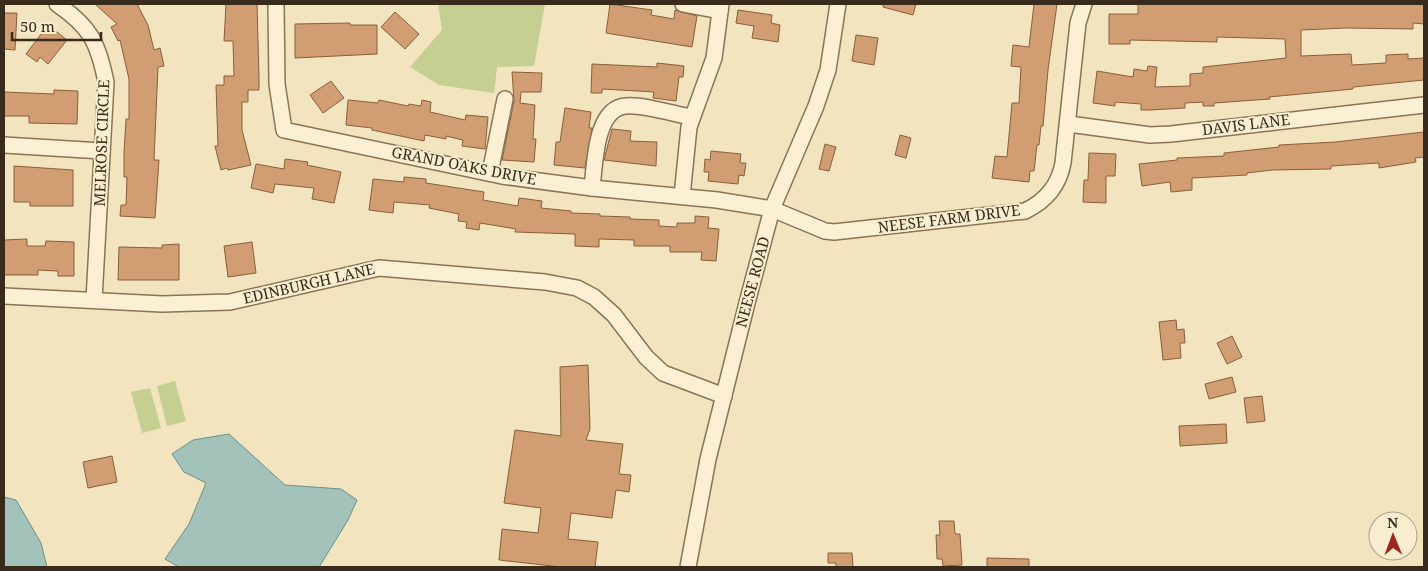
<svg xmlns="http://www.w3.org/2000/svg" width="1428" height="571" font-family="'Noto Serif',serif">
<rect width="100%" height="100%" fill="#f1e4bf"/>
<g fill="#c6cf92">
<path d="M 438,4 L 545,4 L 534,66 L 497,67 L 494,93 L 439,85 L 410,67 L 442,30 Z"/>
<path d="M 175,381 L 186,421 L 167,426 L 157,386 Z"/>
<path d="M 150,388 L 161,428 L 142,433 L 131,392 Z"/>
</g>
<g fill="#a2c2ba" stroke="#699088">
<path d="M 229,434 L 285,485 L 341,489 L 357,500 L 348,520 L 319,567 L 179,567 L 165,559 L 189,524 L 206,483 L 184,472 L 172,454 L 193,440 Z"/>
<path d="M 4,497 L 16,500 L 41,543 L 47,567 L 4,567 Z"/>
</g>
<g fill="#d19d72" stroke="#8b5e3a">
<path d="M 95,4 L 137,4 L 148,25 L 154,50 L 160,48 L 164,66 L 158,67 L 154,160 L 159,160 L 155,218 L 120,216 L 121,205 L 126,205 L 127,177 L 124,177 L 124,152 L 126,119 L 129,119 L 129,79 L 120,40 L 118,41 L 111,27 L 117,24 Z"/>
<path d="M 226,4 L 257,4 L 259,76 L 259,90 L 248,90 L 248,102 L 242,102 L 242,130 L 251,165 L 228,170 L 227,168 L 221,170 L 215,146 L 218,146 L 216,85 L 224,85 L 224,76 L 234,76 L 233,41 L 224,41 Z"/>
<path d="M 610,4 L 652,10 L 651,15 L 674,19 L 675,10 L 697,16 L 692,47 L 606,33 Z"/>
<path d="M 883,4 L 916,4 L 913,15 L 883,7 Z"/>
<path d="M 1034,4 L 1057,4 L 1048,70 L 1043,126 L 1041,126 L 1039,145 L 1037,145 L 1034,171 L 1030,171 L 1029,182 L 992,178 L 995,156 L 1007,157 L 1012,103 L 1019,103 L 1021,67 L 1011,66 L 1013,45 L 1029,47 Z"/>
<path d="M 1138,4 L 1424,4 L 1424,24 L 1413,23 L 1413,29 L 1346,28 L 1301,30 L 1301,56 L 1351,54 L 1352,65 L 1386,63 L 1386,55 L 1408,54 L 1408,59 L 1424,58 L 1424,80 L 1353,87 L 1353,89 L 1269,97 L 1270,99 L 1214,103 L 1214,106 L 1203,106 L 1203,102 L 1185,103 L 1185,108 L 1150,110 L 1141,110 L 1141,104 L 1115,102 L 1115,106 L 1093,103 L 1097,71 L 1133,77 L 1134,69 L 1147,71 L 1148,66 L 1157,67 L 1155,87 L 1190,86 L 1190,74 L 1203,73 L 1203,67 L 1286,58 L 1285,39 L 1217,37 L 1217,42 L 1130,40 L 1130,44 L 1109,44 L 1109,14 L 1138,14 Z"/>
<path d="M 738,10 L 772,15 L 771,23 L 780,25 L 778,42 L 752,38 L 754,26 L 736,23 Z"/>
<path d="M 395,12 L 419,34 L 405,49 L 381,27 Z"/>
<path d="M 4,13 L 17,13 L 15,50 L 4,49 Z"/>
<path d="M 350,23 L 350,25 L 377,25 L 377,54 L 295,58 L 295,24 Z"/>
<path d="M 48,25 L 67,40 L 48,64 L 40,57 L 37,62 L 26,54 Z"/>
<path d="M 856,35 L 878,38 L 874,65 L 852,61 Z"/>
<path d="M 657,63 L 684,66 L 683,77 L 679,77 L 676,101 L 653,98 L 654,92 L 602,89 L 602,93 L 591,93 L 592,64 L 657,67 Z"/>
<path d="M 512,72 L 542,73 L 541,92 L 521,92 L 520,103 L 535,105 L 533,139 L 536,139 L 534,162 L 502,160 L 514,101 Z"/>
<path d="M 331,81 L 344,98 L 323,113 L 310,95 Z"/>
<path d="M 54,90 L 78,91 L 77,124 L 29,123 L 29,116 L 4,116 L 4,92 L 54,94 Z"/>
<path d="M 348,100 L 378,103 L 379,100 L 408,106 L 409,104 L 421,106 L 422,100 L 431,102 L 430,112 L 465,120 L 466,115 L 488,117 L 485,149 L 462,146 L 463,140 L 446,136 L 446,139 L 425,135 L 424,141 L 372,130 L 372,128 L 346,125 Z"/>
<path d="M 565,108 L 591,112 L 589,128 L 592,128 L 585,168 L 554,165 L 556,142 L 560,142 Z"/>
<path d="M 612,129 L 631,131 L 630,141 L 657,142 L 656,166 L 604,160 Z"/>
<path d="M 1424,132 L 1424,157 L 1415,158 L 1416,162 L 1379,168 L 1379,163 L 1331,166 L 1331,169 L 1272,170 L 1247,173 L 1247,175 L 1192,178 L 1192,190 L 1171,192 L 1170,182 L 1142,186 L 1139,164 L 1177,160 L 1177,158 L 1224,156 L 1224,153 L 1279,147 L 1279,145 L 1335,142 Z"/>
<path d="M 900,135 L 911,138 L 906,158 L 895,155 Z"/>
<path d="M 825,144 L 836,147 L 829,171 L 819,169 Z"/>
<path d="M 711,151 L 741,154 L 740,163 L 746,163 L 744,176 L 739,175 L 738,184 L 708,181 L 709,172 L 704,172 L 705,159 L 710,160 Z"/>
<path d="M 1089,153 L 1116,154 L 1115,176 L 1106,176 L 1106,203 L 1083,202 L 1084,180 L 1088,180 Z"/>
<path d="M 285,159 L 308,162 L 307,165 L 341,172 L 334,203 L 312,199 L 314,188 L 275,184 L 273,193 L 251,188 L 256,164 L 284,169 Z"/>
<path d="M 14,166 L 73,170 L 73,206 L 30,206 L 30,202 L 14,202 Z"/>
<path d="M 404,177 L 426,179 L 426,183 L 484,192 L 483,200 L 518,206 L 519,198 L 542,201 L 541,208 L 571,211 L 571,213 L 600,214 L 600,216 L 630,217 L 630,219 L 659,220 L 659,226 L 677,227 L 677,223 L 695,223 L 695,216 L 709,217 L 708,228 L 719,229 L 716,261 L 701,260 L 702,252 L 670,252 L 670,246 L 634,246 L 634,240 L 599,239 L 599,247 L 575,246 L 575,234 L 515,232 L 516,229 L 480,223 L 479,230 L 466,228 L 467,222 L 458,221 L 459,214 L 429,208 L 430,205 L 394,202 L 393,213 L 369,210 L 373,179 L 404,182 Z"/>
<path d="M 27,239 L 27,246 L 45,246 L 46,241 L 74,242 L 74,276 L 58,276 L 58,271 L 38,270 L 38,275 L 4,275 L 4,240 Z"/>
<path d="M 252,242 L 256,273 L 228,277 L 224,246 Z"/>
<path d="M 179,244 L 179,280 L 118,280 L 119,247 L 162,248 L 162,245 Z"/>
<path d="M 1176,320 L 1177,330 L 1184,329 L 1185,343 L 1180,343 L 1181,358 L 1163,360 L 1159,322 Z"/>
<path d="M 1232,336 L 1242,357 L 1227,364 L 1217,343 Z"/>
<path d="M 588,365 L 590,429 L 586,440 L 623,444 L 619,474 L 631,475 L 629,492 L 616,490 L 612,518 L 571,513 L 568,539 L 598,542 L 595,567 L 561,567 L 499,560 L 502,529 L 538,533 L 541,508 L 504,503 L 515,430 L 561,436 L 560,367 Z"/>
<path d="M 1232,377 L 1236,392 L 1209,399 L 1205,384 Z"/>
<path d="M 1262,396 L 1265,421 L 1247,423 L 1244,398 Z"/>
<path d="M 1226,424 L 1227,443 L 1180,446 L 1179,426 Z"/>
<path d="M 112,456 L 117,482 L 88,488 L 83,462 Z"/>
<path d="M 939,521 L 954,521 L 955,534 L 960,534 L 962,565 L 943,566 L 942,559 L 937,559 L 936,535 L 940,535 Z"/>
<path d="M 828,553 L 852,553 L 853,567 L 836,567 L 836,563 L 828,563 Z"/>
<path d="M 987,558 L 1029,559 L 1029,567 L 987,567 Z"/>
</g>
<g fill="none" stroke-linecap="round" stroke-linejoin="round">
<defs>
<g id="minor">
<path d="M 57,4 C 91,27 98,43 106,82 L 94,300"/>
<path d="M 276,4 L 277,84 L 284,130 L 502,176 L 592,188 L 717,200 L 772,209 L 825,231 L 834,232 L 1025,211 C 1046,201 1059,185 1063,163 L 1078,23 L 1084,4"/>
<path d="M 683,4 L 720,11"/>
<path d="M 1069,124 L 1150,135 L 1171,134 L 1424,105"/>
<path d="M 4,145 L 102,151"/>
<path d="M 490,173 L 505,99"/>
<path d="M 592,188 C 595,164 595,108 626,106 C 642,104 674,114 691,117"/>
<path d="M 682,196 L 689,127 L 714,58 L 721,4"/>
<path d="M 4,296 L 162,304 L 230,302 L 379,268 L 545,282 L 577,288 L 594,297 L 614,315 L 646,357 L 663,373 L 724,396"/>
<path d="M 688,567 L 708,459 L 748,299 L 772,209 L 816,106 L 828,70 L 838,4"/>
</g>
</defs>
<use href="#minor" stroke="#8a7456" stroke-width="18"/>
<use href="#minor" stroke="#fbf0d3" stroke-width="15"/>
</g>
<g text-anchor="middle" stroke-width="4" stroke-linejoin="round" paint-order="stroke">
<g font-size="15" fill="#392b1c" stroke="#f8edcf">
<text transform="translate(1246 125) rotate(-7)" y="5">DAVIS LANE</text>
<text transform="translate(102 143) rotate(-88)" y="5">MELROSE CIRCLE</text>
<text transform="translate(464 166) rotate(11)" y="5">GRAND OAKS DRIVE</text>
<text transform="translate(949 219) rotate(-7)" y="5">NEESE FARM DRIVE</text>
<text transform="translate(753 282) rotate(-75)" y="5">NEESE ROAD</text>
<text transform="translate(309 284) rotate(-13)" y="5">EDINBURGH LANE</text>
</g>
</g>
<rect width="1428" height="571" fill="none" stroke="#392b1c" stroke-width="10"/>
<g transform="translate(1393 536) rotate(359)"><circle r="24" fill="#f8edcf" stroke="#ac9f87"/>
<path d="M0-4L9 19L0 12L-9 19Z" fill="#9d2622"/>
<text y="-8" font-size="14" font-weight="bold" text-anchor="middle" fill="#392b1c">N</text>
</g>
<path d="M12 32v8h89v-8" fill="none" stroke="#392b1c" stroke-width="2.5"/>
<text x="20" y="32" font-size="15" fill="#392b1c" stroke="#f8edcf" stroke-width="4" paint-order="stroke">50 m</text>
</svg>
